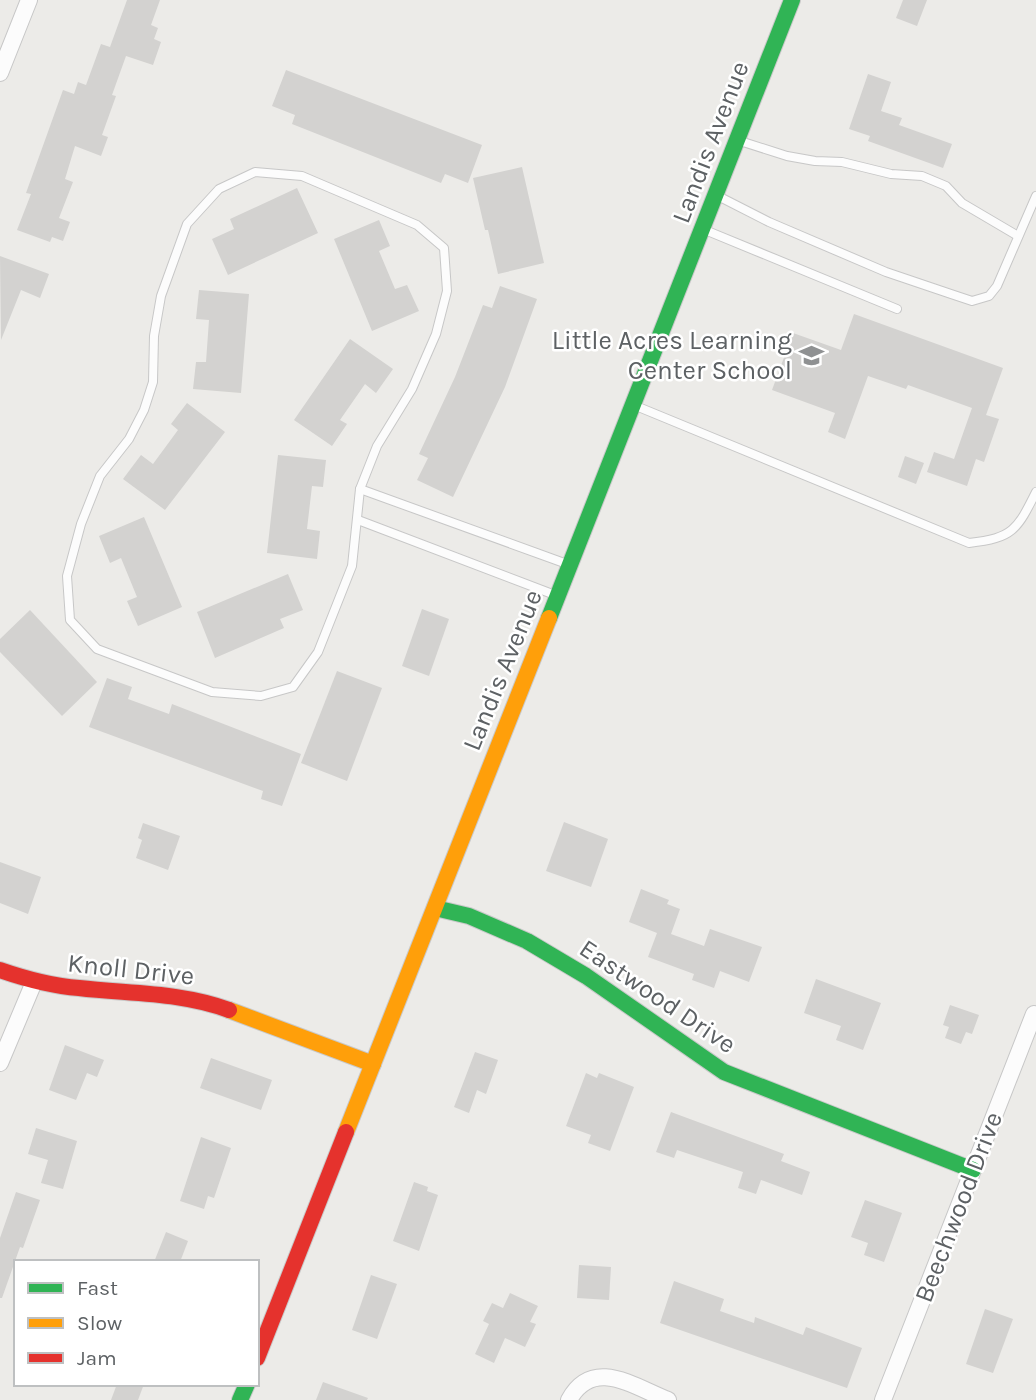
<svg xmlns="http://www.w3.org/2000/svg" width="1036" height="1400" font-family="Karla,sans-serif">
<rect width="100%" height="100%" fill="#ecebe8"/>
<g fill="#d3d2d0">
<path d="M 127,0 L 160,0 L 151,25 L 158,28 L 154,39 L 161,42 L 153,65 L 126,56 L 112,95 L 116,96 L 102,135 L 108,137 L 101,156 L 75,146 L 65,179 L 73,182 L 59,218 L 70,222 L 63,241 L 52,237 L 50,242 L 17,230 L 31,194 L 26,193 L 63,90 L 74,94 L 78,82 L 86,85 L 101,44 L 110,47 Z"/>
<path d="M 903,0 L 927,0 L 917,26 L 896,18 Z"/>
<path d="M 286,70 L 482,145 L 468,183 L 445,174 L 441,183 L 292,124 L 295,115 L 272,106 Z"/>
<path d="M 868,74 L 891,82 L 881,111 L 902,118 L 899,125 L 952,144 L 943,168 L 868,141 L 870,136 L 849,129 Z"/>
<path d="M 522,167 L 544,263 L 498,274 L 488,230 L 485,230 L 473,178 Z"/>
<path d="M 297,188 L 318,233 L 228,275 L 212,239 L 234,229 L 230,219 Z"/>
<path d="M 379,220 L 390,246 L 379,251 L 395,289 L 407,285 L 419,311 L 372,331 L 334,239 Z"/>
<path d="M 0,256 L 49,274 L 40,298 L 21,290 L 1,340 Z"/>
<path d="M 500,286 L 537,299 L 505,387 L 453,497 L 417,480 L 428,458 L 419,454 L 455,377 L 483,305 L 492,308 Z"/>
<path d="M 199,290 L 249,294 L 241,393 L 193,389 L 196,362 L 206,362 L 209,320 L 196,319 Z"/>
<path d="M 854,314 L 1003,368 L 986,415 L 999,419 L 984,462 L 976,459 L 967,486 L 927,472 L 934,452 L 954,459 L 972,408 L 908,385 L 906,389 L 868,376 L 845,439 L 828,432 L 835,413 L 772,390 L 793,333 L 841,350 Z"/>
<path d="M 350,339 L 393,369 L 376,393 L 365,384 L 340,420 L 347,424 L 332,446 L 294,420 Z"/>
<path d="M 187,403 L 225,432 L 165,510 L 123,479 L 141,455 L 153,464 L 178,430 L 171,424 Z"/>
<path d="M 278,455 L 326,460 L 323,487 L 312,486 L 307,529 L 320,531 L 317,559 L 267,553 Z"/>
<path d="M 905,456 L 924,463 L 916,484 L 898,477 Z"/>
<path d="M 144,517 L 182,607 L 138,626 L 127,601 L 137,597 L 121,558 L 110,563 L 99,536 Z"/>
<path d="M 288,574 L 303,610 L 280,619 L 284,628 L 215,658 L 197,612 Z"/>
<path d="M 422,609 L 449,619 L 429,676 L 402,666 Z"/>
<path d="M 30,610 L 97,682 L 62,716 L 0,652 L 0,639 Z"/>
<path d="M 337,671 L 382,688 L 347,781 L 301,763 Z"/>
<path d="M 107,678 L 132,687 L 128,699 L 169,714 L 172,704 L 301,754 L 282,806 L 261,799 L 263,791 L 89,727 Z"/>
<path d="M 564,822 L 608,839 L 591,887 L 546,871 Z"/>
<path d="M 143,823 L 180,836 L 168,870 L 136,858 L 142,840 L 138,838 Z"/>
<path d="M 0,862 L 41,877 L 28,914 L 0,903 Z"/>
<path d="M 641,889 L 669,900 L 667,904 L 680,909 L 671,934 L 704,946 L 710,929 L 762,947 L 749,982 L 720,971 L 714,988 L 692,980 L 694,974 L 648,957 L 657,933 L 629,922 Z"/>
<path d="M 816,979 L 881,1003 L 863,1050 L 836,1040 L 841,1026 L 804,1013 Z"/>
<path d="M 950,1005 L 979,1015 L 972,1034 L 966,1032 L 961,1044 L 945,1038 L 949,1027 L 943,1025 Z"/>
<path d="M 65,1045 L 104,1060 L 97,1077 L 87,1073 L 76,1100 L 49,1090 Z"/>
<path d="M 475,1052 L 498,1060 L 486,1094 L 477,1090 L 469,1113 L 454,1107 Z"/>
<path d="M 211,1058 L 272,1080 L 261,1110 L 200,1088 Z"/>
<path d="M 586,1073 L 597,1078 L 599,1073 L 634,1087 L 610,1151 L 588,1143 L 591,1135 L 566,1126 Z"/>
<path d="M 671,1112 L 784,1154 L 781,1161 L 810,1172 L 802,1195 L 761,1180 L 756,1194 L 738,1188 L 743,1172 L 677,1150 L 674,1158 L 656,1152 Z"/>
<path d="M 36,1128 L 77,1141 L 63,1189 L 41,1183 L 48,1160 L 28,1154 Z"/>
<path d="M 201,1137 L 231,1148 L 214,1198 L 208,1196 L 204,1209 L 180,1201 Z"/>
<path d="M 414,1182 L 428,1187 L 427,1191 L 438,1195 L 419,1251 L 393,1241 Z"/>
<path d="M 16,1192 L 40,1200 L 23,1248 L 20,1247 L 2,1298 L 0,1298 L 0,1238 Z"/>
<path d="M 865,1200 L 902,1213 L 884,1262 L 864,1255 L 868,1243 L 851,1237 Z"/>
<path d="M 166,1232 L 188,1241 L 180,1262 L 154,1262 Z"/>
<path d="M 579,1265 L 611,1267 L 609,1300 L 577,1298 Z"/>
<path d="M 371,1275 L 397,1284 L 377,1339 L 352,1330 Z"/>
<path d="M 674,1281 L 724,1299 L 720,1311 L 754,1323 L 755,1317 L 803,1335 L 806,1327 L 862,1348 L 847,1388 L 660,1323 Z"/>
<path d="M 510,1293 L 538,1306 L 530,1322 L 536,1324 L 525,1347 L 505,1338 L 494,1363 L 475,1354 L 489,1324 L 483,1321 L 492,1303 L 503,1308 Z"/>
<path d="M 985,1309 L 1013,1319 L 993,1373 L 966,1364 Z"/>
<path d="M 323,1382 L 368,1398 L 367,1400 L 316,1400 Z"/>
<path d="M 117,1384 L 144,1384 L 138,1400 L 111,1400 Z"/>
</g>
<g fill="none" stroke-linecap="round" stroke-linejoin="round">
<defs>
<g id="lane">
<path d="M 740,141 L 787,156 L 815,161 L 842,162 L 891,174 L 922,176 L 946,186 L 962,203 L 1018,236"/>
<path d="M 255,172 L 302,176 L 417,225 L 444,248 L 447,291 L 436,334 L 412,389 L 377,446 L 360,489 L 352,566 L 318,652 L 293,687 L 261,696 L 212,692 L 97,649 L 70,620 L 67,576 L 81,524 L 100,476 L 129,439 L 144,410 L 153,382 L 154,336 L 161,296 L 187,224 L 219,189 Z"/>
<path d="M 718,196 L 769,222 L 886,272 L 951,294 L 972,301 L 989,296 L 997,286 L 1036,196"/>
<path d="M 705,230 L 897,309"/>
<path d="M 636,406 L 969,543 C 1013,538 1017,530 1036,492"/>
<path d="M 360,489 L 567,564"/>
<path d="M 358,520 L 555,595"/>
</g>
<g id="street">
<path d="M 0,73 L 29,0"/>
<path d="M 0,1063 L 34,982"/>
<path d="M 569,1400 C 593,1356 634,1387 668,1400"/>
<path d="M 883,1400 L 1034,1014"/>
</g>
<g id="fast">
<path d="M 549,618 L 792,0"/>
<path d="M 435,908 L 469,916 L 527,941 L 586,976 L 724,1072 L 973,1170"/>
<path d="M 240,1400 L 247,1384"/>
</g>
<g id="slow">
<path d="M 229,1010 L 373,1064"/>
<path d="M 346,1132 L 549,618"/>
</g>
<g id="jam">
<path d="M 0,970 C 26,979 52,986 79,988 C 129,994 181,992 229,1010"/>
<path d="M 257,1358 L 346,1132"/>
</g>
</defs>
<use href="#lane" stroke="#c7c7c7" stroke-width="10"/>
<use href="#street" stroke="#c7c7c7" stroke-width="18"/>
<use href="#fast" stroke="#c9c9c9" stroke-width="18"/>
<use href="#slow" stroke="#c9c9c9" stroke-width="18"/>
<use href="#jam" stroke="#c9c9c9" stroke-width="18"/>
<use href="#lane" stroke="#fcfcfc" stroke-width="8"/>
<use href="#street" stroke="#fcfcfc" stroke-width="16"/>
<use href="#fast" stroke="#30b455" stroke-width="16"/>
<use href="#slow" stroke="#ff9f0a" stroke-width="16"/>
<use href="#jam" stroke="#e5322d" stroke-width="16"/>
</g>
<defs>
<symbol id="school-bare" viewBox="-9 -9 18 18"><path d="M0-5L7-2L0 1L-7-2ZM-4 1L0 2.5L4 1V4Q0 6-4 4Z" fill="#8f9192" stroke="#fff" stroke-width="2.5" paint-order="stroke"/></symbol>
</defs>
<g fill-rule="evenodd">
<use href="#school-bare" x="794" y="338" width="35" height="35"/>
</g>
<g text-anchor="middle" stroke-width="5" stroke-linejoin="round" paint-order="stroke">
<g font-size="26" fill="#5d6164" stroke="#fff">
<text transform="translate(710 142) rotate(-69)" y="9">Landis Avenue</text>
<text transform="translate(502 670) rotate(-68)" y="9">Landis Avenue</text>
<text transform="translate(131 969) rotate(6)" y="9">Knoll Drive</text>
<text transform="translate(658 996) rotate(34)" y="9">Eastwood Drive</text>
<text transform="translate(958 1207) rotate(-69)" y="9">Beechwood Drive</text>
</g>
<g font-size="26" fill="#5d6164" stroke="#fff" text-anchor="end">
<text x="792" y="349">Little Acres Learning<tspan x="792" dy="30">Center School</tspan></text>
</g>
</g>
<rect x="14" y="1260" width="245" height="126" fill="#ffffff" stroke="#bec0c1" stroke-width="2"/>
<rect x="28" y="1283" width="35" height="10" fill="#30b455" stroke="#bec0c1" stroke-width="2"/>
<text x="77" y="1295" font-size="21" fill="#5d6164">Fast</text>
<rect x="28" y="1318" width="35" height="10" fill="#ff9f0a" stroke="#bec0c1" stroke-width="2"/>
<text x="77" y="1330" font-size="21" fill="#5d6164">Slow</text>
<rect x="28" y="1353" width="35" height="10" fill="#e5322d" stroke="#bec0c1" stroke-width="2"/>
<text x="77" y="1365" font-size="21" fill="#5d6164">Jam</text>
</svg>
